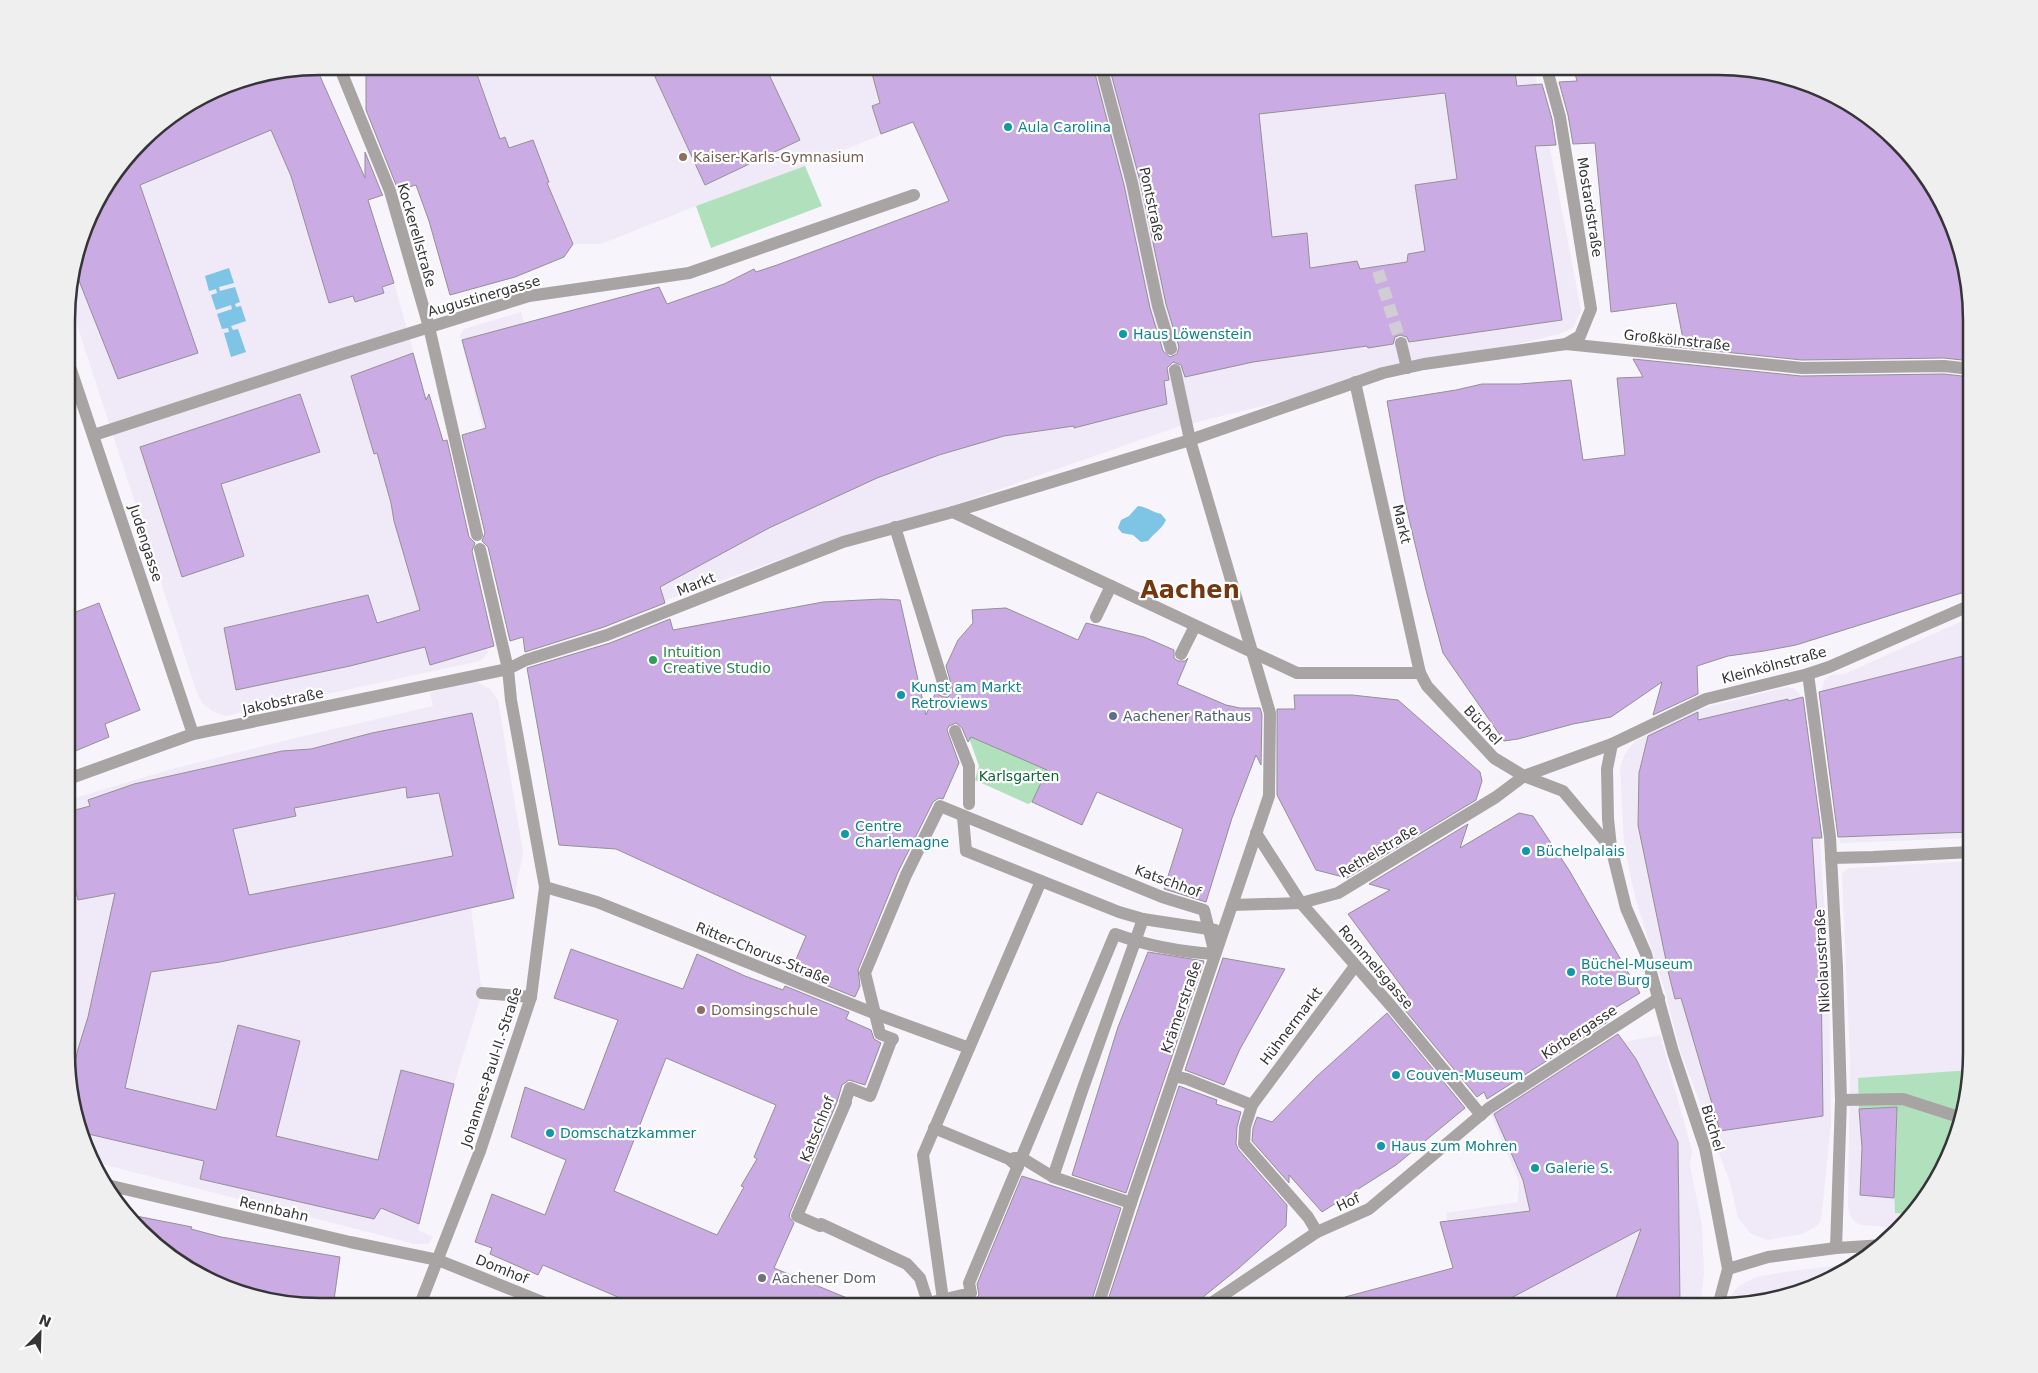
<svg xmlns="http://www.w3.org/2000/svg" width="2038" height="1373" font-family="'DejaVu Sans',sans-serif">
<rect width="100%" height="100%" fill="#f7f4fb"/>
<g fill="#efe9f8">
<path d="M 366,66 L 1532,66 L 1539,91 L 1581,310 L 1573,328 L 1559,334 L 1180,426 L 934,512 L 832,541 L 604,622 L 533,643 L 517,634 L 488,448 L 460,336 L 464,329 L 521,312 L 537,372 L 574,367 L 561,313 L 659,287 L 667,304 L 724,284 L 754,269 L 756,272 L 777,265 L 957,199 L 938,178 L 924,145 L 916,121 L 912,122 L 805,166 L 696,206 L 601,244 L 573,244 L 564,257 L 517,276 L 450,295 L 429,221 L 414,179 Z"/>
<path d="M 316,67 L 352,149 L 394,283 L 437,436 L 488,653 L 480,661 L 225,716 L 212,711 L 202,703 L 196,690 L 68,297 L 68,287 L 93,207 L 152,129 L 223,85 Z"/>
<path d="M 1971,617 L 1971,838 L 1840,843 L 1822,690 L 1824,681 L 1831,675 L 1845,674 Z"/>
<path d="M 468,681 L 477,682 L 490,689 L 498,700 L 523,853 L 514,898 L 471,908 L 482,993 L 454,1084 L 418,1230 L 433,1237 L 428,1244 L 415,1244 L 94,1162 L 68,1086 L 68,800 L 172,769 L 308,735 L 433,706 L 430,693 Z"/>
<path d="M 1787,687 L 1795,689 L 1800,695 L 1818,817 L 1829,969 L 1831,1123 L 1821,1220 L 1818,1225 L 1802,1234 L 1767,1240 L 1750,1233 L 1738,1218 L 1730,1182 L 1680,1050 L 1665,991 L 1637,904 L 1631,879 L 1624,841 L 1620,768 L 1625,754 L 1635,741 L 1682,717 L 1708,707 Z"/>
<path d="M 1971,861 L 1971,1070 L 1958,1135 L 1929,1194 L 1900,1228 L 1861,1225 L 1855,1222 L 1850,1215 L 1848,1207 L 1850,1060 L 1842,873 L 1849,868 Z"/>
<path d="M 1660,1035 L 1692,1151 L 1690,1166 L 1702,1225 L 1704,1273 L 1700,1306 L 1465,1306 L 1446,1213 L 1518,1202 L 1519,1181 L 1490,1112 L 1614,1037 L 1624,1042 Z"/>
<path d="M 1858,1263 L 1845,1273 L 1784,1298 L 1726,1306 L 1733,1292 L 1739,1286 L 1756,1277 L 1784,1272 Z"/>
</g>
<g fill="#b0e1bc">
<path d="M 805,166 L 822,206 L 711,248 L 696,206 Z"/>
<path d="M 968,735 L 1012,755 L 1056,749 L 1032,802 L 1028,804 L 975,780 L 979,766 Z"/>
<path d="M 1971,1070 L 1958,1135 L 1929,1194 L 1912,1214 L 1895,1213 C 1893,1177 1898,1143 1897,1107 L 1859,1109 L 1858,1078 Z"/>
</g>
<g fill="#7dc4e5">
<path d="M 229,268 L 234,283 L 219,287 L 220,291 L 235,287 L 240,302 L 235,304 L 236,307 L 241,306 L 246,321 L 231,326 L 233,330 L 238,329 L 246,352 L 231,357 L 224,333 L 229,332 L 228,328 L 222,329 L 217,314 L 232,309 L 231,305 L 216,310 L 211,295 L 217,293 L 216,289 L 209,291 L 205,276 Z"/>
<path d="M 1138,506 C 1147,507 1152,512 1161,514 L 1166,520 C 1162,529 1154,533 1148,541 L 1141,542 L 1133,535 L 1122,533 L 1118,528 L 1121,520 L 1129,516 Z"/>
</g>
<g fill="#cbabe3" stroke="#939096" fill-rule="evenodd">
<path d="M 366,66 L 474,66 L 500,139 L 505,137 L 509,148 L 533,140 L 549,182 L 547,183 L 573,244 L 564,257 L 515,277 L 450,295 L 429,221 L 416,185 L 398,190 L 366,110 Z"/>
<path d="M 650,66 L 765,66 L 800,140 L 705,185 Z"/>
<path d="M 870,66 L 1093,66 L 1124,185 L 1150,308 L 1163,351 L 1170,357 L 1177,354 L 1179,347 L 1166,304 L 1140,181 L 1109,66 L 1514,66 L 1517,86 L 1542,84 L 1552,119 L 1556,145 L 1535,146 L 1562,320 L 1409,342 L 1407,337 L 1400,335 L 1395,337 L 1393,344 L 1368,348 L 1367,346 L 1253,362 L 1185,377 L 1181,365 L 1173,362 L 1167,368 L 1169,380 L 1164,381 L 1167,404 L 1074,428 L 1074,426 L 1004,436 L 939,455 L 877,478 L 769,528 L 660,587 L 665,603 L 604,627 L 525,652 L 523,637 L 510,641 L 488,547 L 482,541 L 485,533 L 462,435 L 486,428 L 462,340 L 659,287 L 667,304 L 724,284 L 754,269 L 756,272 L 777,265 L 949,201 L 913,122 L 881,134 L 872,106 L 880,103 ZM 1445,93 L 1457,179 L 1415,185 L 1425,251 L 1408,254 L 1407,262 L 1360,269 L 1357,261 L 1310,268 L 1307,233 L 1272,237 L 1259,114 Z"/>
<path d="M 1573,66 L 1719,66 L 1800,80 L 1859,109 L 1909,152 L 1938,193 L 1963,254 L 1971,303 L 1971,361 L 1944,358 L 1802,360 L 1656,345 L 1683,339 L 1676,303 L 1611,312 L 1595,143 L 1573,144 L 1568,115 L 1559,82 L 1577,81 Z"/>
<path d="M 316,67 L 365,178 L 365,152 L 382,194 L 383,195 L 368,200 L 394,283 L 382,287 L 384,293 L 355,302 L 353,296 L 329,303 L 291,176 L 271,130 L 140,185 L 198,353 L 118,379 L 74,268 L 93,207 L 152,129 L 223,85 Z"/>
<path d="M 413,353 L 426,400 L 429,394 L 443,441 L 447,440 L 469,537 L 475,543 L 472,551 L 494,646 L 430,665 L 425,647 L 350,666 L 236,690 L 224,628 L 368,595 L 377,623 L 420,610 L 394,521 L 391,503 L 377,453 L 374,454 L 351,376 Z"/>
<path d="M 1633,359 L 1801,376 L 1944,374 L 1971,377 L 1971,590 L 1796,645 L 1764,651 L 1728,656 L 1697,666 L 1698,694 L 1653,715 L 1662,682 L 1611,717 L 1573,724 L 1518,739 L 1504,741 L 1443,653 L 1426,590 L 1405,502 L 1387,401 L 1456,390 L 1482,384 L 1519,384 L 1571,380 L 1583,460 L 1625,455 L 1617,378 L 1643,377 Z"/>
<path d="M 300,394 L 320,452 L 221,484 L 244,556 L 182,577 L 140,447 Z"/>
<path d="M 882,599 L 900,600 L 926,715 L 937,689 L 939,695 L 944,697 L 948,697 L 953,691 L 946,666 L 958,640 L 973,623 L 972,610 L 1006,608 L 1078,640 L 1086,623 L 1144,637 L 1174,650 L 1174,658 L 1178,661 L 1185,661 L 1188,658 L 1177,684 L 1226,705 L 1240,708 L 1260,708 L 1262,714 L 1261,765 L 1256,755 L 1232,818 L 1206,902 L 1164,889 L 1183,829 L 1097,792 L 1082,825 L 1032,802 L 1047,770 L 971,737 L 968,742 L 962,728 L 956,723 L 949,726 L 947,730 L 959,763 L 943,799 L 939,798 L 933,802 L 898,872 L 858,970 L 860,986 L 855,997 L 791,971 L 806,936 L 616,849 L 559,845 L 527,668 L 610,643 L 670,619 L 673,630 L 823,602 Z"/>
<path d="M 99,603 L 140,710 L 105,724 L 109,737 L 68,754 L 68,615 Z"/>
<path d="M 1971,654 L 1971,832 L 1838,837 L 1819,692 Z"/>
<path d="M 1294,695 L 1352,695 L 1398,700 L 1480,772 L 1482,781 L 1476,800 L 1347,878 L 1316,870 L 1277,795 L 1277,709 L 1295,709 Z"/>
<path d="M 1803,697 L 1822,838 L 1812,838 L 1821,975 L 1823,1116 L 1720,1131 L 1681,998 L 1675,999 L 1669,975 L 1638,825 L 1639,773 L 1648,736 L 1698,712 L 1698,720 L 1788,699 L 1788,701 Z"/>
<path d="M 472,713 L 514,898 L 387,927 L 220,962 L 151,972 L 125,1088 L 216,1110 L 238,1025 L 300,1041 L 276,1136 L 378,1160 L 401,1070 L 454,1084 L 419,1224 L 381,1208 L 374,1219 L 200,1179 L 204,1161 L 84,1133 L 69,1087 L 78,1049 L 88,1017 L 115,893 L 78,900 L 68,860 L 68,812 L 90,806 L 88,800 L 134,784 L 282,751 L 311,749 L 372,733 ZM 406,787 L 407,798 L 439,793 L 453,856 L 249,895 L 233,829 L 296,816 L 294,808 Z"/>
<path d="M 1519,813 L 1533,816 L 1569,870 L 1640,993 L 1605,1014 L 1609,1021 L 1487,1099 L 1484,1092 L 1477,1097 L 1399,1003 L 1408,995 L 1348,914 L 1390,890 L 1369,884 L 1468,824 L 1460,848 Z"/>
<path d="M 571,949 L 683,989 L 697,954 L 745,976 L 783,990 L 785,986 L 849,1012 L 846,1019 L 871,1030 L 874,1039 L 881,1043 L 865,1085 L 849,1080 L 842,1085 L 837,1102 L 790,1213 L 789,1217 L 794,1223 L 774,1268 L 869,1307 L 641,1307 L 543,1265 L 538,1275 L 490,1254 L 492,1248 L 475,1242 L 492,1194 L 545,1215 L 566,1160 L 511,1137 L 525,1087 L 584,1110 L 618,1020 L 554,998 ZM 666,1058 L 776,1105 L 754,1157 L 757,1159 L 741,1186 L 744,1187 L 717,1235 L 614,1191 Z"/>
<path d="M 1148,952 L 1204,961 L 1126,1193 L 1072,1175 L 1118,1027 Z"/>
<path d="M 1223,958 L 1285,969 L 1240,1049 L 1224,1085 L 1185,1070 Z"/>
<path d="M 1387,1013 L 1465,1108 L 1396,1165 L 1322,1212 L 1289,1175 L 1289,1183 L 1252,1141 L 1253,1128 L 1257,1117 L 1272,1122 L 1316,1077 Z"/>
<path d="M 1618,1034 L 1636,1059 L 1678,1142 L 1680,1306 L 1613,1306 L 1641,1229 L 1496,1306 L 1346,1306 L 1345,1297 L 1453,1268 L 1440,1222 L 1530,1211 L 1523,1180 L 1494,1114 Z"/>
<path d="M 1179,1086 L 1217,1100 L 1216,1104 L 1241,1112 L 1237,1127 L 1236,1144 L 1238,1149 L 1287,1205 L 1286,1226 L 1239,1268 L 1192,1306 L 1106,1306 Z"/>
<path d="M 1897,1107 L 1894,1198 L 1860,1195 L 1862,1148 L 1859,1109 Z"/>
<path d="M 1022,1176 L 1121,1208 L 1090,1306 L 974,1306 L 973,1301 L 979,1295 L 977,1284 Z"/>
<path d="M 126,1214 L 192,1227 L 191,1229 L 221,1237 L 340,1257 L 333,1307 L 319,1307 L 238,1293 L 179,1264 L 140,1232 Z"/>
</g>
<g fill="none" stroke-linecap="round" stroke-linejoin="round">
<path stroke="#d0ced4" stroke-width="12" stroke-dasharray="12 6" stroke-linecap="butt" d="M 1378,271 L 1401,343"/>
<g stroke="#a8a4a3" stroke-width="12">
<path d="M 339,66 L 390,191 L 429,327 L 477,535"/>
<path d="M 1101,66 L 1132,183 L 1158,306 L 1171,349"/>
<path d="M 1401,343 L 1407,368"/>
<path d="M 1566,344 L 1580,336 L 1591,309 L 1580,241"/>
<path d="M 1355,382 L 1420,673"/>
<path d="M 94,435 L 343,354 L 529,296 L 689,273 L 914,195"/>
<path d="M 953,512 L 1297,673 L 1420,673 L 1427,686 L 1494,758 L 1524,776 L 1496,797 L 1338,893 L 1301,903 L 1232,905"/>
<path d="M 895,527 L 945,689"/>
<path d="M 1096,617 L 1111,586"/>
<path d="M 1181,654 L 1195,626"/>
<path d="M 955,731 L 969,766 L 969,804"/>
<path d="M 193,734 L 508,669 L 526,660 L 607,635 L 843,542 L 953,512 L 1190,440 L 1383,373 L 1424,364 L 1566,344 L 1802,368 L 1944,366 L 1971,369"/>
<path d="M 940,806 L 1162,897 L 1204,910 L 1215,954 C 1180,952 1148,946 1115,934 L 969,1283 L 971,1293 L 928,1303 L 920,1278 L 907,1264 L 821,1224 L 820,1226 L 797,1216 L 846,1102 L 845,1102 L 850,1088 L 870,1096 L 891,1041 L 893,1039 L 880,1034 L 865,973 L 906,875 Z"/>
<path d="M 963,817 L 966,851 L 1119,912 L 1143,919 L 1215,930"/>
<path d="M 1256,833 L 1301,903 L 1392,1007 L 1481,1115"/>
<path d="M 545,887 L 597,902 L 876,1014 L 969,1048"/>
<path d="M 482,993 L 531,997"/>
<path d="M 1174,1076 L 1187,1079 L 1252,1105 L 1245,1127 L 1244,1144 L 1308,1217 L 1317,1232"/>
<path d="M 1841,1100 L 1903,1099 L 1962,1118"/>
<path d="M 1252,1105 L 1355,966"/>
<path d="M 934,1128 L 1009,1159 L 1018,1167"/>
<path d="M 1014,1158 L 1022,1158 L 1053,1177"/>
<path d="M 103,1184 L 350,1242 L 438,1260 L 555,1307"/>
<path d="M 1131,1203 L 1053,1177 L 1082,1091 L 1143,919"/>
<path d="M 1098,1306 L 1131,1203 L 1269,796 L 1270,713 L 1190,440 L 1175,370"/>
<path d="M 1207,1306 L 1317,1232 L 1369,1209 L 1489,1108 L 1659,998"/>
<path d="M 419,1307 L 480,1151 L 531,997 L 545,887 L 511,700 L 508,669 L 480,549"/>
<path d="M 944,1307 L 923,1155 L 1041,881"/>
</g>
<g stroke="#a8a4a3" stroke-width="12">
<path d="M 1546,66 L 1560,117 L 1580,241"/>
<path d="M 68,361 L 193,734 L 68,779"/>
<path d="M 1808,674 L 1830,837 L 1837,968 L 1841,1100 L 1836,1248"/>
<path d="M 1612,744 L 1607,769 L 1608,819 L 1611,847 L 1626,908 L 1646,954 L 1673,1052 L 1705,1148 L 1728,1269 L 1718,1306"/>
<path d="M 1524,776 L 1612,744 L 1706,699 L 1808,674 L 1829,667 L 1971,605"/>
<path d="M 1524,776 L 1563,791 L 1610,847"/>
<path d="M 1831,858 L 1873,857 L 1971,852"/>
<path d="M 1728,1269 L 1768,1257 L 1836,1248 L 1884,1245"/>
</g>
</g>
<g fill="#0f9aa8" stroke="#fff" stroke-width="2">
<circle cx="1008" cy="127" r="5"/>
<circle cx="1123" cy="334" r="5"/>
<circle cx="901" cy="695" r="5"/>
<circle cx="845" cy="834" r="5"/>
<circle cx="1526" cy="851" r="5"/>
<circle cx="1571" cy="972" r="5"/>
<circle cx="1396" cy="1075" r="5"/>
<circle cx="550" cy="1133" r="5"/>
<circle cx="1381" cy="1146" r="5"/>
<circle cx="1535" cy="1168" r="5"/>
</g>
<g fill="#8d6e63" stroke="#fff" stroke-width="2">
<circle cx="683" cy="157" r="5"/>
<circle cx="701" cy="1010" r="5"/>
</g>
<circle fill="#2e9e5b" stroke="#fff" stroke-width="2" cx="653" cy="660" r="5"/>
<circle fill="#5c6f8a" stroke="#fff" stroke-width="2" cx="1113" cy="716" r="5"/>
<circle fill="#6b7280" stroke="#fff" stroke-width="2" cx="762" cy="1278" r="5"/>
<g text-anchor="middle" stroke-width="4.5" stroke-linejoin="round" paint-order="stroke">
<g font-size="14" fill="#0d838f" stroke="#fff" text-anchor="start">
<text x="1018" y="132">Aula Carolina</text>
<text x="1133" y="339">Haus Löwenstein</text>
<text x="911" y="692">Kunst am Markt<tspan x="911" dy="16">Retroviews</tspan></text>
<text x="855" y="831">Centre<tspan x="855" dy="16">Charlemagne</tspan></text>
<text x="1536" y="856">Büchelpalais</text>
<text x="1581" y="969">Büchel-Museum<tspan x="1581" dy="16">Rote Burg</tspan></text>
<text x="1406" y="1080">Couven-Museum</text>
<text x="560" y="1138">Domschatzkammer</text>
<text x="1391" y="1151">Haus zum Mohren</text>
<text x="1545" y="1173">Galerie S.</text>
</g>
<g font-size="14" fill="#785e54" stroke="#fff" text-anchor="start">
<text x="693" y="162">Kaiser-Karls-Gymnasium</text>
<text x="711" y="1015">Domsingschule</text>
</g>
<g font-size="14" fill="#353437" stroke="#fff">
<text transform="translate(1152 204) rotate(78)" y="5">Pontstraße</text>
<text transform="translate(1590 207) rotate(81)" y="5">Mostardstraße</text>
<text transform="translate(417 235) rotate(74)" y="5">Kockerellstraße</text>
<text transform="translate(484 296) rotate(-16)" y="5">Augustinergasse</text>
<text transform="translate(1677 340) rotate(6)" y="5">Großkölnstraße</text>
<text transform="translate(1402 524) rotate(77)" y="5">Markt</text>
<text transform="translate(146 543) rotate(72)" y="5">Judengasse</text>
<text transform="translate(696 584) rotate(-22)" y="5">Markt</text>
<text transform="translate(1774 665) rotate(-15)" y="5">Kleinkölnstraße</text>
<text transform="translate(283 701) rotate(-12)" y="5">Jakobstraße</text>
<text transform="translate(1483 725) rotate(47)" y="5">Büchel</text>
<text transform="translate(1378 851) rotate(-31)" y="5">Rethelstraße</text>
<text transform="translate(1168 881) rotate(20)" y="5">Katschhof</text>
<text transform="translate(763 953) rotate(22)" y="5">Ritter-Chorus-Straße</text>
<text transform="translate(1822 961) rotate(-93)" y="5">Nikolausstraße</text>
<text transform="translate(1376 967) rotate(49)" y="5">Rommelsgasse</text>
<text transform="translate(1181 1007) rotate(-71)" y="5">Krämerstraße</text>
<text transform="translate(1291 1026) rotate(-53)" y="5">Hühnermarkt</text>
<text transform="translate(1579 1032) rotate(-33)" y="5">Körbergasse</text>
<text transform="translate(491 1067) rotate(-72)" y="5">Johannes-Paul-II.-Straße</text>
<text transform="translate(1713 1128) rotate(73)" y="5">Büchel</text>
<text transform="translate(817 1129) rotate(-68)" y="5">Katschhof</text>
<text transform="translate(1348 1202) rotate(-25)" y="5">Hof</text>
<text transform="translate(274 1209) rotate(13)" y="5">Rennbahn</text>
<text transform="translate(502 1269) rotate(22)" y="5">Domhof</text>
</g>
<g font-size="14" fill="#27864d" stroke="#fff" text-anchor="start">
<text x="663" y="657">Intuition<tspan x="663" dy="16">Creative Studio</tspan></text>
</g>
<g font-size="14" fill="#4e5e75" stroke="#fff" text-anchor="start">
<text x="1123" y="721">Aachener Rathaus</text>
</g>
<g font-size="14" fill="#076733" stroke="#fff">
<text x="1019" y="781">Karlsgarten</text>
</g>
<g font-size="14" fill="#5b616d" stroke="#fff" text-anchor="start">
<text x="772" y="1283">Aachener Dom</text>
</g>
<g font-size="24" font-weight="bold" fill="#75370f" stroke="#fff">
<text x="1190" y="598">Aachen</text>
</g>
</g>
<path d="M0 0H2038V1373H0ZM320 75H1718A245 245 0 0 1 1963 320V1053A245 245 0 0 1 1718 1298H320A245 245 0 0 1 75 1053V320A245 245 0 0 1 320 75Z" fill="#efefef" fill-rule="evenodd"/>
<path fill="none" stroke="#353437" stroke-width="2.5" d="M320 75H1718A245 245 0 0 1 1963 320V1053A245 245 0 0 1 1718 1298H320A245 245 0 0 1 75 1053V320A245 245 0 0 1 320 75Z"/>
<g transform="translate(40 1333) rotate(23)" stroke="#ffffff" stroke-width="4" paint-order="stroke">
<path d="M0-4L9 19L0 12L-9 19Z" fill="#353437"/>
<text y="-8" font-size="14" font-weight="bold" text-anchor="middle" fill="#353437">N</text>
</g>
</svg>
